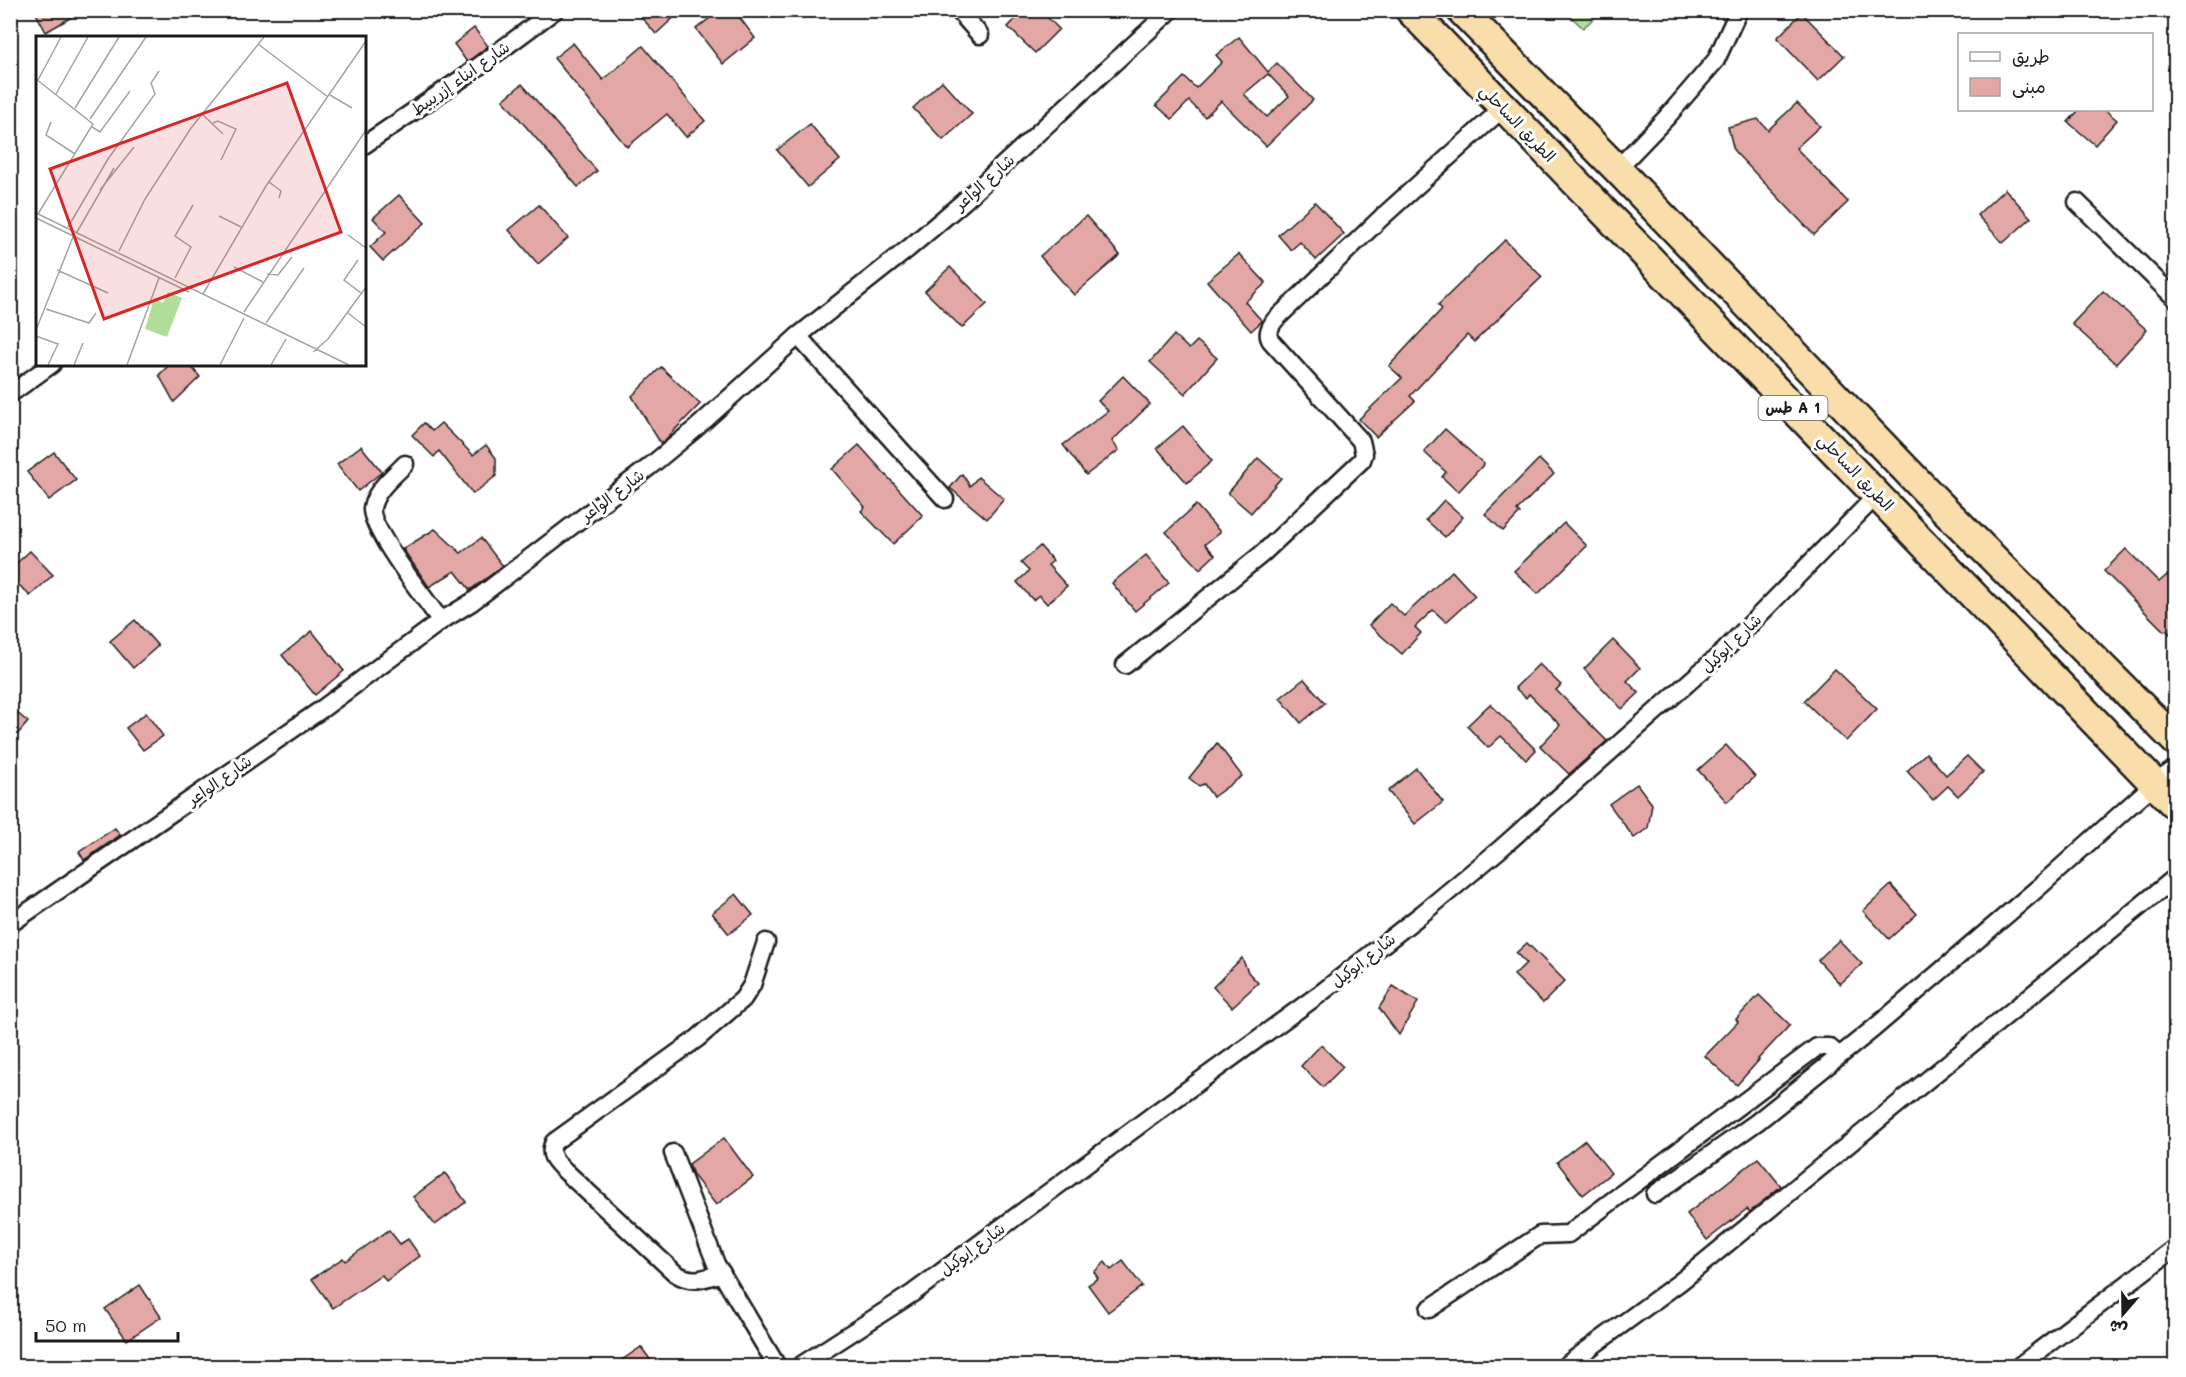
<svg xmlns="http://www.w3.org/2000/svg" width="2186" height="1377" font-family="Mali,'Playpen Sans Arabic',sans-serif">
<rect width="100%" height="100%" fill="#fff"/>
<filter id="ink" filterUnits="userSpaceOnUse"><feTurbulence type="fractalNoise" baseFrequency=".0167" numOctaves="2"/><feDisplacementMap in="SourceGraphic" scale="12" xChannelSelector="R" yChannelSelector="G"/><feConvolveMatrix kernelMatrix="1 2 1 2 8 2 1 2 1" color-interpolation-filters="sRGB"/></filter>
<g filter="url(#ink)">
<path fill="#b1dd9b" stroke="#667c5c" stroke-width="1.5" d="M 1565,11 L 1602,11 L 1583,28 Z"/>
<g fill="#e3a8a5" stroke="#1c1c1c" stroke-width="1.5" fill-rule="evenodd">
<path d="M 34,10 L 84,10 L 46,32 Z"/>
<path d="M 635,10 L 682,10 L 656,34 Z"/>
<path d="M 720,10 L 734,10 L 755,38 L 723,64 L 696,29 Z"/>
<path d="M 1024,10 L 1040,10 L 1059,29 L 1035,53 L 1008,27 Z"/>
<path d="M 1802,13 L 1844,56 L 1818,81 L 1777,38 Z"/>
<path d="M 474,28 L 488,46 L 467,62 L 454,44 Z"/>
<path d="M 1239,37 L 1268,72 L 1277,63 L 1313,100 L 1266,146 L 1221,101 L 1205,117 L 1189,101 L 1172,119 L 1156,105 L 1184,77 L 1196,88 L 1222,62 L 1216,55 ZM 1268,74 L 1289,96 L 1267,117 L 1244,94 Z"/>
<path d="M 573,43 L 603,80 L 643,46 L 705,121 L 686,137 L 667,114 L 627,147 L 554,58 Z"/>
<path d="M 942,81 L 972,114 L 943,140 L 913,108 Z"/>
<path d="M 522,84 L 597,171 L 578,187 L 503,100 Z"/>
<path d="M 1797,103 L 1820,126 L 1796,148 L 1848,202 L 1814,235 L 1734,151 L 1728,127 L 1758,119 L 1768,130 Z"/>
<path d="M 2079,110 L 2105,110 L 2117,120 L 2095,145 L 2068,122 Z"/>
<path d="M 810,124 L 840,160 L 808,187 L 777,150 Z"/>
<path d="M 2005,189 L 2031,218 L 2003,243 L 1977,215 Z"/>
<path d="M 399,195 L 425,223 L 383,261 L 370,247 L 386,232 L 373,218 Z"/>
<path d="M 1315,202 L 1344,234 L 1316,260 L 1300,242 L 1291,250 L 1278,235 Z"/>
<path d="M 539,205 L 568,238 L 538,264 L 509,230 Z"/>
<path d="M 1086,216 L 1120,255 L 1074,295 L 1040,256 Z"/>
<path d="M 1505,240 L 1542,277 L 1474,342 L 1467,335 L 1410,396 L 1415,401 L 1376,437 L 1359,419 L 1402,378 L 1389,366 L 1442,309 L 1438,305 Z"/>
<path d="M 1239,254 L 1266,283 L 1245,302 L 1262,321 L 1251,331 L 1207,281 Z"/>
<path d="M 950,267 L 987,304 L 962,328 L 925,291 Z"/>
<path d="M 2103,291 L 2147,330 L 2116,364 L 2072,324 Z"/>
<path d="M 1174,335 L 1189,349 L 1197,341 L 1217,358 L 1185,394 L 1150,362 Z"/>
<path d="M 170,364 L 189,364 L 200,377 L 174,402 L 159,375 Z"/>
<path d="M 661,367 L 700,404 L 661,444 L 632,396 Z"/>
<path d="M 1123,376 L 1150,404 L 1112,441 L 1119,450 L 1086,475 L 1063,445 L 1108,411 L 1098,401 Z"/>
<path d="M 424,423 L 432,431 L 441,423 L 473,455 L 486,445 L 496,458 L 496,476 L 473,494 L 439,451 L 434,457 L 412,435 Z"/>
<path d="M 1183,426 L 1212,461 L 1187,483 L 1157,448 Z"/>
<path d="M 1445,429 L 1484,464 L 1458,492 L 1442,477 L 1446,472 L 1424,452 Z"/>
<path d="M 859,445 L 923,516 L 893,544 L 861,511 L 865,507 L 832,469 Z"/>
<path d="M 361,446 L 382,472 L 358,491 L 337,464 Z"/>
<path d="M 54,452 L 76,480 L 49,500 L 27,472 Z"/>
<path d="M 1258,458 L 1281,478 L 1251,513 L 1228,493 Z"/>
<path d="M 1539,459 L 1554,474 L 1517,510 L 1520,513 L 1503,531 L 1485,514 Z"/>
<path d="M 962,474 L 970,486 L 978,477 L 1004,499 L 987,519 L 950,488 Z"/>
<path d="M 1444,500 L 1463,517 L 1445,537 L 1426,520 Z"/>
<path d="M 1196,505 L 1220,532 L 1205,544 L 1215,555 L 1200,569 L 1166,532 Z"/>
<path d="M 1564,523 L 1587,546 L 1538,594 L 1514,571 Z"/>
<path d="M 435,529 L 461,553 L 481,538 L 503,566 L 470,590 L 455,571 L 429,587 L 403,549 Z"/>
<path d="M 1040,546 L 1053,561 L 1048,565 L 1067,586 L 1047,604 L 1039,595 L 1033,600 L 1017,582 L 1029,571 L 1021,563 Z"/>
<path d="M 2126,549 L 2159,582 L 2167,575 L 2175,584 L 2175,639 L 2166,630 L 2164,631 L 2104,571 Z"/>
<path d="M 30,551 L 53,575 L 30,596 L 10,576 L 10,569 Z"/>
<path d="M 1146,555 L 1169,583 L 1135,611 L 1112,583 Z"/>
<path d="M 1452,571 L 1475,596 L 1446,622 L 1433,610 L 1415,627 L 1421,633 L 1402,654 L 1369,625 L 1390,603 L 1404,616 Z"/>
<path d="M 135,620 L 158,646 L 133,668 L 110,641 Z"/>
<path d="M 312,631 L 344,671 L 315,695 L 282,655 Z"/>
<path d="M 1613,640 L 1640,668 L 1627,681 L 1639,693 L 1622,709 L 1584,669 Z"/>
<path d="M 1539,664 L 1561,685 L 1556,690 L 1607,741 L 1569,774 L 1540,746 L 1560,725 L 1529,694 L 1526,698 L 1515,688 Z"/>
<path d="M 1835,669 L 1877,709 L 1846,741 L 1804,701 Z"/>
<path d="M 1304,679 L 1325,703 L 1301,723 L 1280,698 Z"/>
<path d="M 1490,704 L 1536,750 L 1526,760 L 1501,736 L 1488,748 L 1467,726 Z"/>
<path d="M 10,707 L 28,722 L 10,743 Z"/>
<path d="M 146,713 L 163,736 L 143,750 L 126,728 Z"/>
<path d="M 1217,743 L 1242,776 L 1213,797 L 1204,784 L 1199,786 L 1189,778 Z"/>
<path d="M 1726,745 L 1755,777 L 1727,802 L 1698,770 Z"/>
<path d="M 1926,753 L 1946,775 L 1967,756 L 1983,772 L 1958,796 L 1948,786 L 1933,800 L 1907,771 Z"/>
<path d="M 1416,768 L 1443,802 L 1415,824 L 1388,791 Z"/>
<path d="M 1637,784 L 1652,804 L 1648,828 L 1634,838 L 1609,804 Z"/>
<path d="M 115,828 L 120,835 L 84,860 L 79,852 Z"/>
<path d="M 1891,885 L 1917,914 L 1889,939 L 1863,911 Z"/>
<path d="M 736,894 L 753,915 L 729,934 L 712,913 Z"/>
<path d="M 1839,940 L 1862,964 L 1840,984 L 1818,960 Z"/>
<path d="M 1527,943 L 1565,981 L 1543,1003 L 1514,975 L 1526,963 L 1516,953 Z"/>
<path d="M 1242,958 L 1248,972 L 1258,983 L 1232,1007 L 1213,987 Z"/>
<path d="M 1393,986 L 1418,1002 L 1399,1035 L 1379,1008 Z"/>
<path d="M 1759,995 L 1790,1025 L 1758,1059 L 1759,1060 L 1737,1085 L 1705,1056 L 1738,1022 L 1736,1019 Z"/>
<path d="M 1321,1045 L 1343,1067 L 1323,1087 L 1301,1066 Z"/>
<path d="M 724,1138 L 753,1177 L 716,1205 L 693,1175 L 689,1164 Z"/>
<path d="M 1585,1140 L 1611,1173 L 1583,1195 L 1557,1162 Z"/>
<path d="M 1758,1158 L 1781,1186 L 1750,1212 L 1747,1209 L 1707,1240 L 1687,1214 Z"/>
<path d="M 445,1173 L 466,1202 L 435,1225 L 413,1197 Z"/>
<path d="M 389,1230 L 400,1244 L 408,1239 L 420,1256 L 386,1281 L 382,1275 L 333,1308 L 312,1279 L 343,1258 L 345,1261 Z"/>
<path d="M 1123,1261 L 1142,1286 L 1108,1312 L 1088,1285 L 1098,1278 L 1094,1272 L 1105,1262 L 1111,1270 Z"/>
<path d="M 140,1285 L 161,1317 L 127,1340 L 105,1309 Z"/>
<path d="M 641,1347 L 655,1366 L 613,1366 Z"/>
</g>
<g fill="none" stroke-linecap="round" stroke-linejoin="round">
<defs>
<g id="minor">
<path d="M 958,10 L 980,35"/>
<path d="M 364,145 L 467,75 L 555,10"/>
<path d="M 1617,169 L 1667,117 L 1716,60 L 1739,10"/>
<path d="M 2077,202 L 2176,299"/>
<path d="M 798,336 L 945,499"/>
<path d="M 10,394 L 52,364"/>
<path d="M 405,464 C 394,476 375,490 372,508 C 369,528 427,601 441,621"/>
<path d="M 1125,665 L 1262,554 L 1362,460 L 1364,454 L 1361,441 L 1271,341 C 1266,334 1270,327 1275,320 L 1381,218 L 1503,108"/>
<path d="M 10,924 L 322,709 L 441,621 L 472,602 L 649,467 L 695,429 L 798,336 L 909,248 L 963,202 L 1171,10"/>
<path d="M 673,1153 L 716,1264 L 777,1366"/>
<path d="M 1655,1194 L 1757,1122 L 1873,1029 L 2038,888 L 2154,784 L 2176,768"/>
<path d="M 722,1273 C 704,1279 691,1284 675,1273 L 563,1169 C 554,1160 548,1154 554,1142 L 698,1038 L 743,999 L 752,985 L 766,942"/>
<path d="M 1429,1309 L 1540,1235 L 1568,1234 L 1817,1047 L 1829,1047 L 1839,1056"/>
<path d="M 800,1366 L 913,1293 L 1157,1112 L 1321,993 L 1423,913 L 1499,850 L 1724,651 L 1878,494"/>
<path d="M 1565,1366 L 1680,1282 L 2176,877"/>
<path d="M 2019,1366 L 2176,1247"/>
</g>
<g id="trunk">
<path d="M 1410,10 L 2176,806"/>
<path d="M 1461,10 L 1617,169 L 1935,500 L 2176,741"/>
</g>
</defs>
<use href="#minor" stroke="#1c1c1c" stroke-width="21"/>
<use href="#trunk" stroke="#1c1c1c" stroke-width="33"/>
<use href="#minor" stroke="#fff" stroke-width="16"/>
<use href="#trunk" stroke="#f9deab" stroke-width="28"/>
</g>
</g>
<g text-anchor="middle" stroke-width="6" stroke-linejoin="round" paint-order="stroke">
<rect fill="#fff" stroke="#606060" stroke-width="1.5" x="1758.5" y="396" width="69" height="24" rx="4.5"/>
<g font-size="15" font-weight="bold" fill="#1c1c1c">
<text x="1793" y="413">طس A 1</text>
</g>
<g font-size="16" fill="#1c1c1c" stroke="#fff">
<text transform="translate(460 78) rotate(-35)" y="6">شارع ابناء إزريبيط</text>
<text transform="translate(1518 123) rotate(46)" y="6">الطريق الساحلي</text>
<text transform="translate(984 182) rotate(-42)" y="6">شارع الواعر</text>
<text transform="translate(1856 472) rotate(46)" y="6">الطريق الساحلي</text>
<text transform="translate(612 495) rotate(-37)" y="6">شارع الواعر</text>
<text transform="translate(1731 643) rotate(-44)" y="6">شارع ابوكيل</text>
<text transform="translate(219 780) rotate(-35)" y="6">شارع الواعر</text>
<text transform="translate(1363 960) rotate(-38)" y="6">شارع ابوكيل</text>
<text transform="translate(972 1249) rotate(-37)" y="6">شارع ابوكيل</text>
</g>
</g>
<g transform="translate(36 36)">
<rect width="330" height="330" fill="#fff"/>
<path d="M 132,256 L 146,262 L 131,301 L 109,293 L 118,263 L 127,267 Z" fill="#b1dd9b"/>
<path fill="none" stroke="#a4a4a4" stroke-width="1.5" d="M 222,8 L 292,61M 0,43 L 57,88 L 2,178M 2,44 L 25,1M 20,58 L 52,1M 294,59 L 316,72M 39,72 L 83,1M 166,78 L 187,98M 54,83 L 110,1M 15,86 L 10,99 L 39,118M 177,87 L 182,85 L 200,93 L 185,124M 56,91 L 64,96 L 94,55M 233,146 L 245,155 L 243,162M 64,154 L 98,111M 0,177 L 313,329M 183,180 L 205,191M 0,182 L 153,256M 32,191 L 72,123 L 119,58 L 115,47 L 123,35M 41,196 L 78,132M 312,199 L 330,212M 83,215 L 109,163 L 155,92 L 228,1M 322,224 L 308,244 L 325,257M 198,231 L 227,246M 21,234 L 72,257M 231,238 L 242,239 L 256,221M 139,242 L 155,211 L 139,200 L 157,169M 167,258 L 230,150 L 330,5M 10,273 L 53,287 L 60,277M 208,276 L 330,94M 312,277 L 330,291M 230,287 L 268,232M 0,294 L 37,201M 0,300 L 22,308 L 12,329M 277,316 L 292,303 L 330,251M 38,329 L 47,307M 91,329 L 123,242M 184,329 L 208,282M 235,329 L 250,303"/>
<path fill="#d62828" fill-opacity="0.15" stroke="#d62828" stroke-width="3" d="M 251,47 L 305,196 L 68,283 L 14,133 Z"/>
<rect width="330" height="330" fill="none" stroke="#1c1c1c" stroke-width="3"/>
</g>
<rect width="2186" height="1377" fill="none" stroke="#fff" stroke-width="36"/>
<rect x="18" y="18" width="2150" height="1341" fill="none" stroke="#1c1c1c" stroke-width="2" filter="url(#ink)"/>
<rect x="1958" y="33" width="195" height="78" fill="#ffffff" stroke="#a4a4a4" stroke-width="1.5"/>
<rect x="1970" y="52" width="30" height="9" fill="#ffffff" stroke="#a4a4a4" stroke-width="1.5"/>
<text x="2012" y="63" font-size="18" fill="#1c1c1c">طريق</text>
<rect x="1970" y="78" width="30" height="18" fill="#e3a8a5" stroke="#a4a4a4" stroke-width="1.5"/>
<text x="2012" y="93" font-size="18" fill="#1c1c1c">مبنى</text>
<g transform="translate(2123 1314) rotate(200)" stroke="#ffffff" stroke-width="4.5" paint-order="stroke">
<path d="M0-4.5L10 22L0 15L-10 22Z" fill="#1c1c1c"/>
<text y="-9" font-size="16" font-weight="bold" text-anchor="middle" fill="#1c1c1c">ش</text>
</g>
<path d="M36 1332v9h142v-9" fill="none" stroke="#1c1c1c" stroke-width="3"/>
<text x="45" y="1332" font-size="18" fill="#1c1c1c" stroke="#ffffff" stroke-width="4.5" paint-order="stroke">50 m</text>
</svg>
